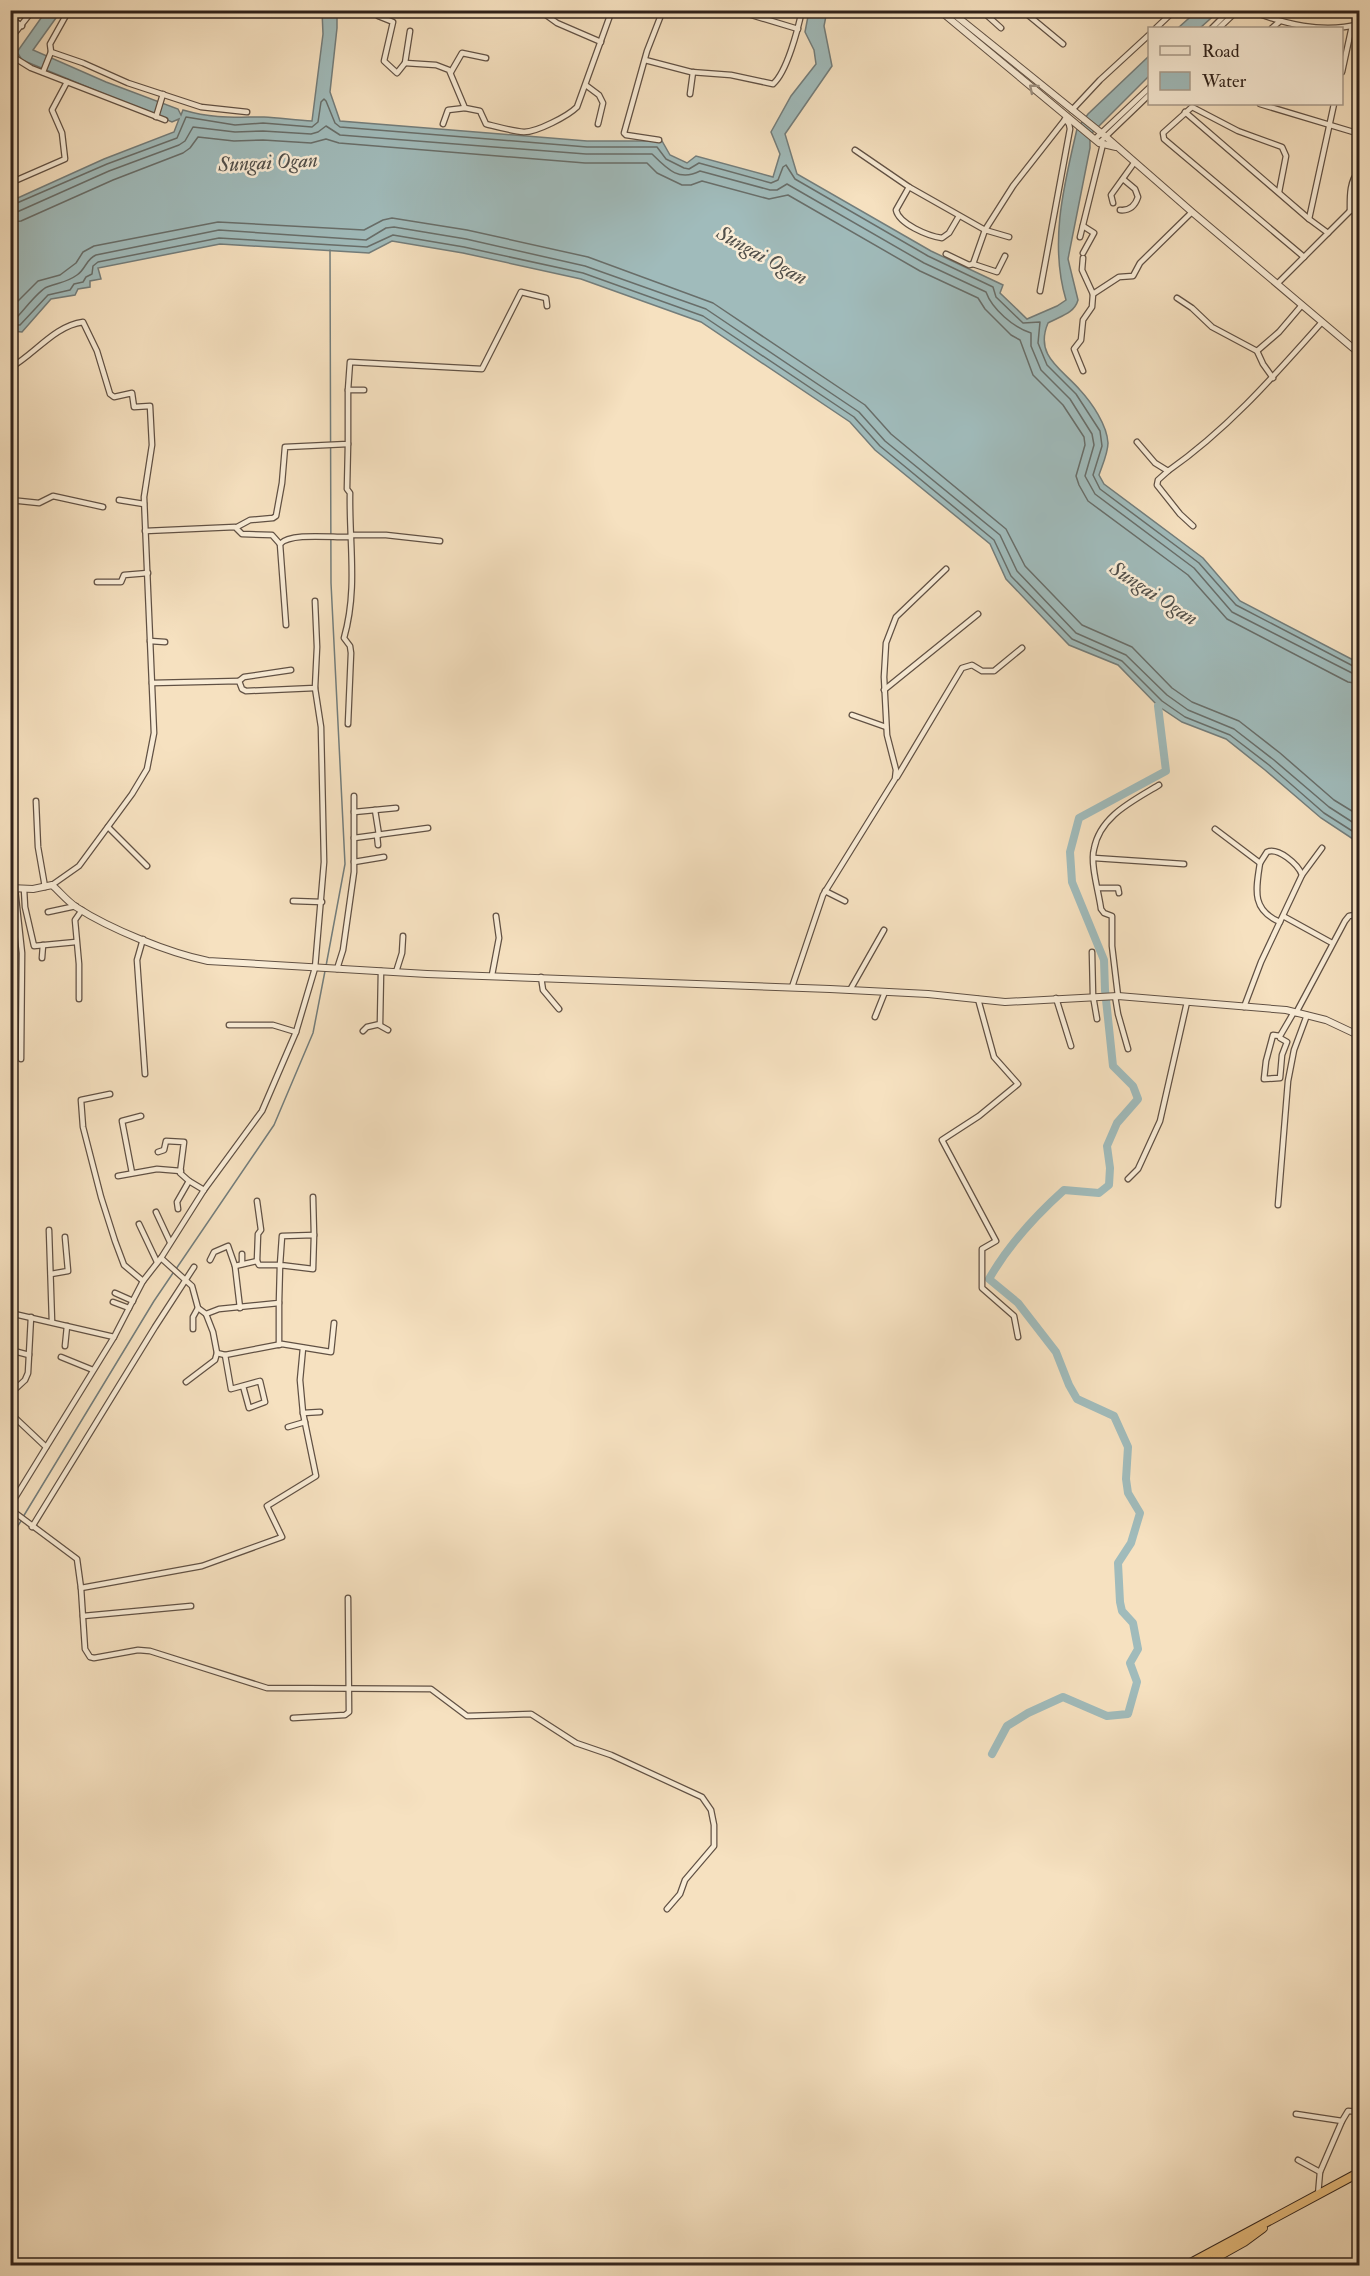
<svg xmlns="http://www.w3.org/2000/svg" width="1370" height="2276" font-family="'IM FELL Double Pica',serif">
<rect width="100%" height="100%" fill="#f6e1c0"/>
<filter id="stains"><feTurbulence type="fractalNoise" baseFrequency=".00333" numOctaves="4"/><feColorMatrix values="0 0 0 0 .2 0 0 0 0 .09 0 0 0 0 .02 0 0 0 .5 -.17"/></filter>
<radialGradient id="worn" r=".72"><stop offset=".6" stop-color="#630" stop-opacity="0"/><stop offset="1" stop-color="#630" stop-opacity=".3"/></radialGradient>
<g fill="#a0bbbb" stroke="#737d7b" stroke-width="1.5">
<path d="M 46,11 L 61,11 L 33,50 L 106,82 L 178,109 L 181,115 L 183,110 C 214,119 234,117 264,117 C 280,118 296,120 312,121 L 323,34 L 322,11 L 337,11 L 337,28 L 330,92 L 340,121 L 587,141 L 662,141 L 670,155 L 687,163 L 696,156 L 773,177 L 780,154 L 771,132 L 791,96 L 816,64 L 814,50 L 805,32 L 809,11 L 827,11 L 824,26 L 832,66 L 785,134 L 797,174 L 931,251 L 1003,285 L 1000,293 L 1027,319 L 1057,306 L 1066,300 C 1049,243 1064,185 1077,129 L 1088,114 L 1149,56 L 1149,76 L 1090,135 L 1090,148 L 1068,259 L 1078,300 C 1074,314 1060,316 1048,323 C 1034,356 1062,369 1080,390 C 1092,403 1107,425 1108,443 C 1108,453 1102,466 1099,475 L 1104,484 L 1203,558 L 1240,601 L 1359,663 L 1359,843 L 1321,818 L 1265,770 L 1226,739 L 1182,722 L 1158,706 L 1118,665 L 1069,645 L 1006,579 L 990,544 L 875,450 L 850,422 L 701,322 L 581,279 L 463,253 L 392,241 L 369,253 L 220,244 L 98,268 L 101,279 L 90,281 L 90,287 L 78,289 L 75,295 L 51,299 L 22,332 L 11,331 L 11,201 L 104,159 L 174,132 L 179,119 L 172,122 L 22,60 L 17,52 Z"/>
<path d="M 1197,11 L 1219,11 L 1200,28 L 1178,28 Z"/>
</g>
<g fill="none" stroke-linecap="round" stroke-linejoin="round">
<g stroke="#686e6a" stroke-width="1.5">
<path d="M 10,206 L 107,164 L 177,138 L 186,117 L 235,125 L 263,123 L 312,127 L 318,122 L 321,102 L 324,99 L 326,101 L 335,123 L 340,127 L 587,147 L 657,147 L 666,159 L 684,168 L 689,169 L 699,163 L 771,183 L 778,180 L 783,167 L 786,165 L 795,179 L 928,256 L 993,287 L 996,297 L 1023,323 L 1040,322 L 1038,343 L 1047,365 L 1076,394 L 1100,431 L 1102,446 L 1093,475 L 1100,489 L 1199,563 L 1236,605 L 1355,667 L 1360,667"/>
<path d="M 10,213 L 17,212 L 109,171 L 179,145 L 185,141 L 193,127 L 235,132 L 263,131 L 311,134 L 318,132 L 326,126 L 340,135 L 586,154 L 652,154 C 667,169 679,182 700,171 L 770,190 L 777,190 L 787,184 L 924,263 L 986,292 C 992,309 1014,328 1031,333 L 1031,346 L 1041,370 L 1070,399 L 1092,434 L 1094,445 L 1085,476 L 1095,494 L 1194,568 L 1232,612 L 1352,673 L 1360,675"/>
<path d="M 10,222 L 21,221 L 113,180 L 183,153 L 190,148 L 198,137 L 234,141 L 263,140 L 311,143 L 326,139 L 339,143 L 585,163 L 647,163 L 657,173 L 682,185 L 691,185 L 702,181 L 769,199 L 788,195 L 920,271 L 978,298 L 985,309 L 1011,335 L 1020,340 L 1033,375 L 1063,405 L 1084,437 L 1085,445 L 1076,476 L 1079,485 L 1088,501 L 1188,575 L 1227,619 L 1348,682 L 1360,684"/>
<path d="M 10,309 L 38,281 L 60,275 L 76,263 L 83,252 L 94,246 L 218,222 L 364,230 L 383,220 L 392,218 L 467,230 L 588,257 L 713,303 L 865,405 L 891,434 L 1006,529 L 1025,566 L 1082,625 L 1132,647 L 1172,688 L 1192,702 L 1239,721 L 1280,753 L 1334,800 L 1360,816"/>
<path d="M 10,318 L 17,317 C 24,310 39,290 47,287 C 59,282 66,283 77,275 C 86,269 86,259 96,255 L 219,230 L 366,240 L 386,228 L 394,227 L 466,239 L 585,266 L 706,309 L 859,412 L 885,441 L 1000,535 L 1017,571 L 1076,633 L 1126,655 L 1167,695 L 1188,710 L 1234,729 L 1274,760 L 1329,807 L 1360,827"/>
<path d="M 10,325 L 20,325 L 48,295 L 70,290 L 74,284 L 83,282 L 86,277 L 92,274 L 93,266 L 98,262 L 219,238 L 367,247 L 393,235 L 464,247 L 583,273 L 703,316 L 854,417 L 880,446 L 994,540 L 1011,576 L 1072,639 L 1122,661 L 1162,701 L 1185,717 L 1230,735 L 1269,765 L 1324,813 L 1360,836"/>
</g>
<g stroke="#737d7b" stroke-width="1.5">
<path d="M 10,48 L 18,52"/>
<path d="M 326,966 L 345,864 L 331,583 L 330,250"/>
<path d="M 176,1269 L 274,1125 L 313,1033 L 325,971"/>
<path d="M 23,1517 L 154,1301 L 173,1273"/>
<path d="M 10,1538 L 21,1521"/>
</g>
<path stroke="#a0bbbb" stroke-width="8" d="M 992,1754 L 1007,1726 L 1028,1713 L 1063,1697 L 1107,1716 L 1128,1714 L 1137,1682 L 1130,1663 L 1138,1649 L 1133,1623 L 1122,1611 L 1120,1602 L 1118,1563 L 1131,1543 L 1140,1513 L 1128,1493 L 1126,1479 L 1128,1447 L 1114,1416 L 1077,1399 L 1069,1385 L 1056,1352 L 1018,1303 L 989,1279 C 1009,1244 1034,1217 1064,1190 L 1099,1193 L 1109,1185 L 1110,1168 L 1107,1146 L 1117,1123 L 1138,1099 L 1133,1086 L 1113,1066 L 1105,990 L 1104,960 L 1072,882 L 1070,852 L 1079,818 L 1166,771 L 1158,706"/>
<defs>
<g id="minor">
<path d="M 69,10 L 50,44 L 51,52 L 83,63 L 128,83 L 201,107 L 247,112"/>
<path d="M 375,10 L 378,16 L 393,22 L 384,61 L 397,73 L 405,63 L 410,31"/>
<path d="M 539,10 L 557,23 L 601,42"/>
<path d="M 727,10 L 748,14 L 798,29"/>
<path d="M 981,10 L 1001,28"/>
<path d="M 1022,10 L 1063,44"/>
<path d="M 1249,10 C 1284,24 1322,34 1360,24"/>
<path d="M 10,18 L 22,26"/>
<path d="M 1156,28 L 1175,10"/>
<path d="M 1212,28 L 1230,10"/>
<path d="M 1219,28 L 1238,10"/>
<path d="M 1272,28 L 1279,22"/>
<path d="M 10,39 L 33,10"/>
<path d="M 10,55 L 31,68 L 165,120"/>
<path d="M 645,60 L 691,72 L 731,75 L 773,84 C 787,72 798,29 802,10"/>
<path d="M 405,63 L 436,65 L 449,70 L 465,108 L 480,111 L 486,124 C 498,127 512,131 524,132 C 537,132 568,116 577,107 L 612,10"/>
<path d="M 43,72 L 51,52"/>
<path d="M 451,72 L 462,53 L 486,58"/>
<path d="M 1342,72 L 1352,26"/>
<path d="M 587,86 L 599,95 L 603,103 L 598,124"/>
<path d="M 690,94 L 693,72"/>
<path d="M 1260,104 L 1360,134"/>
<path d="M 1072,110 L 1100,80 L 1150,34"/>
<path d="M 1185,112 L 1309,219"/>
<path d="M 156,117 L 163,94"/>
<path d="M 443,124 L 448,110 L 465,108"/>
<path d="M 1095,139 L 1150,87"/>
<path d="M 659,140 L 626,135 L 624,133 L 647,51 L 663,10"/>
<path d="M 1099,143 L 1150,94"/>
<path d="M 855,150 L 909,187 L 985,230 L 1013,186 L 1067,117"/>
<path d="M 10,169 L 16,180"/>
<path d="M 10,183 L 65,159 L 62,133 L 52,110 L 67,82"/>
<path d="M 909,187 L 896,210 C 899,224 928,236 942,238 L 949,233 L 959,216"/>
<path d="M 1279,192 L 1286,156 L 1282,147 L 1238,131 L 1192,107 L 1163,133 L 1164,139 L 1304,257"/>
<path d="M 1113,203 L 1111,195 L 1134,163"/>
<path d="M 1120,210 C 1129,211 1135,206 1138,197 L 1135,189 L 1123,179"/>
<path d="M 1350,211 C 1350,198 1349,181 1359,171"/>
<path d="M 1083,226 L 1094,233 L 1083,253"/>
<path d="M 1328,233 L 1360,201"/>
<path d="M 1080,237 L 1103,144"/>
<path d="M 946,254 L 969,265 L 973,264 L 997,272 L 1005,256"/>
<path d="M 1083,258 L 1082,270 L 1093,294 L 1119,277 L 1133,276 L 1140,263 L 1192,212"/>
<path d="M 973,264 L 985,230 L 1009,237"/>
<path d="M 1277,284 L 1328,233 L 1309,219 L 1334,104"/>
<path d="M 1040,291 L 1070,129 L 1069,124 L 1065,119"/>
<path d="M 1177,298 L 1192,308 L 1212,327 L 1257,351 L 1263,364 L 1273,378"/>
<path d="M 1257,351 L 1279,332 L 1302,305"/>
<path d="M 10,368 C 35,354 54,326 83,322 L 97,351 L 110,394 L 114,397 L 132,393 L 134,407 L 150,406 L 152,445 L 144,497 L 154,733 L 147,769 L 132,794 L 79,866 L 52,885"/>
<path d="M 1083,371 L 1074,349 L 1081,340 L 1083,320 L 1092,307 L 1093,294"/>
<path d="M 348,390 L 364,390"/>
<path d="M 1137,442 L 1155,463 L 1168,471 C 1228,429 1274,376 1322,322"/>
<path d="M 1168,471 L 1158,480 L 1157,485 L 1180,514 L 1193,526"/>
<path d="M 10,500 L 39,503 L 53,496 L 103,507"/>
<path d="M 119,500 L 144,504"/>
<path d="M 237,527 L 250,520 L 273,518 L 276,516 L 282,483 L 285,447 L 348,444 L 348,390 L 350,362 L 482,369 L 521,292 L 546,298 L 547,306"/>
<path d="M 145,531 L 235,527 L 242,534 L 272,535 L 280,544 L 286,625"/>
<path d="M 351,535 L 386,535 L 440,541"/>
<path d="M 280,544 C 291,532 334,538 351,537"/>
<path d="M 97,582 L 121,582 L 124,575 L 148,573"/>
<path d="M 150,641 L 165,642"/>
<path d="M 239,681 L 244,677 L 291,670"/>
<path d="M 152,683 L 239,681 L 242,689 L 246,691 L 315,688 L 317,647 L 315,601"/>
<path d="M 884,690 L 978,614"/>
<path d="M 852,715 L 886,727"/>
<path d="M 348,724 L 351,653 L 350,646 L 344,638 C 358,589 349,543 350,493 L 347,489 L 348,444"/>
<path d="M 897,777 L 962,668 L 972,665 L 982,671 L 994,671 L 1022,648"/>
<path d="M 36,801 L 38,847 L 45,887"/>
<path d="M 375,810 L 379,835"/>
<path d="M 354,812 L 396,808"/>
<path d="M 108,827 L 147,866"/>
<path d="M 1215,829 L 1260,863 L 1267,852 C 1278,847 1298,864 1302,875 L 1261,962 L 1244,1007"/>
<path d="M 377,835 L 378,845"/>
<path d="M 354,838 L 428,828"/>
<path d="M 1094,858 L 1184,864"/>
<path d="M 354,862 L 384,857"/>
<path d="M 1260,863 C 1256,889 1251,910 1280,922"/>
<path d="M 1302,875 L 1322,848"/>
<path d="M 1098,888 L 1118,888 L 1119,893"/>
<path d="M 15,889 L 22,953 L 21,1059"/>
<path d="M 24,889 L 25,907 L 34,946 L 76,942"/>
<path d="M 825,891 L 845,901"/>
<path d="M 293,901 L 322,902"/>
<path d="M 48,912 L 76,906"/>
<path d="M 1283,916 L 1332,943"/>
<path d="M 143,939 L 137,960 L 145,1074"/>
<path d="M 1092,952 L 1093,996 L 1097,1019"/>
<path d="M 42,958 L 43,945"/>
<path d="M 337,969 L 343,950 L 354,872 L 354,796"/>
<path d="M 396,972 L 402,953 L 403,936"/>
<path d="M 492,975 L 499,938 L 496,916"/>
<path d="M 541,977 L 543,990 L 559,1009"/>
<path d="M 792,987 L 823,895 L 895,779 L 896,770 L 887,735 L 884,677 L 886,643 L 896,617 L 946,569"/>
<path d="M 850,990 L 884,930"/>
<path d="M 1115,996 L 1118,1014 L 1128,1049"/>
<path d="M 1118,996 L 1112,946 L 1112,916 L 1104,913 L 1101,909 C 1099,893 1090,864 1094,849 C 1100,816 1133,801 1159,785"/>
<path d="M 1056,998 L 1071,1046"/>
<path d="M 79,999 L 79,964 L 75,920 L 82,910"/>
<path d="M 978,999 L 994,1057 L 1018,1084 L 979,1116 L 942,1140 L 996,1241 L 982,1249 L 982,1288 L 1014,1316 L 1018,1337"/>
<path d="M 1296,1013 L 1345,921 L 1349,916 L 1360,914"/>
<path d="M 875,1017 L 885,992"/>
<path d="M 229,1025 L 273,1025 L 296,1032"/>
<path d="M 379,1025 L 388,1030"/>
<path d="M 363,1031 L 367,1027 L 380,1024 L 381,971"/>
<path d="M 1280,1036 L 1280,1038 L 1287,1042 L 1282,1055 L 1280,1078 L 1264,1079 L 1266,1061 L 1273,1035 L 1280,1036 L 1294,1012"/>
<path d="M 110,1094 L 81,1100 L 83,1127 L 101,1197 L 115,1241 L 124,1265 L 143,1281"/>
<path d="M 158,1152 L 164,1150 L 166,1141 L 184,1142 L 180,1173 L 189,1181"/>
<path d="M 132,1173 L 122,1121 L 141,1116"/>
<path d="M 118,1176 L 157,1169 L 181,1171"/>
<path d="M 1128,1179 L 1138,1169 L 1160,1121 L 1187,1002"/>
<path d="M 313,1197 L 314,1235"/>
<path d="M 1278,1205 L 1288,1081 L 1294,1050 L 1307,1015"/>
<path d="M 178,1209 L 177,1202 L 189,1181 L 204,1190"/>
<path d="M 156,1212 L 170,1242"/>
<path d="M 139,1224 L 157,1262"/>
<path d="M 49,1230 L 52,1322"/>
<path d="M 242,1254 L 242,1264"/>
<path d="M 161,1258 L 192,1286 L 198,1308 L 206,1314 L 213,1332 L 217,1353 L 225,1355 L 231,1389 L 260,1381 L 265,1402 L 249,1408 L 243,1386"/>
<path d="M 210,1260 L 214,1252 L 228,1246 L 235,1266 L 240,1308"/>
<path d="M 257,1261 L 258,1234 L 261,1230 L 257,1201"/>
<path d="M 51,1274 L 68,1271 L 65,1237"/>
<path d="M 115,1293 L 133,1301"/>
<path d="M 113,1302 L 129,1308"/>
<path d="M 10,1313 L 114,1337"/>
<path d="M 206,1314 L 219,1309 L 279,1303 L 280,1265 L 313,1269 L 314,1235 L 282,1236 L 280,1265 L 259,1265 L 257,1261 L 235,1266"/>
<path d="M 193,1329 L 193,1317 L 198,1308"/>
<path d="M 279,1345 L 279,1303"/>
<path d="M 65,1346 L 67,1326"/>
<path d="M 10,1350 L 29,1355"/>
<path d="M 225,1355 L 282,1344 L 331,1352 L 334,1323"/>
<path d="M 61,1357 L 93,1370"/>
<path d="M 186,1382 L 215,1360 L 217,1353"/>
<path d="M 10,1394 L 25,1380 L 28,1373 L 31,1317"/>
<path d="M 10,1413 L 46,1447"/>
<path d="M 303,1413 L 320,1412"/>
<path d="M 288,1427 L 305,1422"/>
<path d="M 10,1506 L 114,1337 L 143,1281 L 161,1258 L 204,1190 L 262,1111 L 296,1032 L 315,968 L 324,862 L 321,727 L 315,688"/>
<path d="M 10,1509 L 77,1559 L 81,1588 L 85,1649 L 90,1657 L 94,1658 L 138,1650 L 150,1651 L 267,1688 L 431,1689 L 467,1716 L 531,1714 L 576,1743 L 611,1755 L 702,1797 L 711,1810 L 714,1825 L 714,1846 L 685,1880 L 680,1894 L 667,1909"/>
<path d="M 32,1527 L 155,1327 L 194,1267"/>
<path d="M 81,1588 L 202,1566 L 282,1537 L 267,1506 L 316,1476 L 303,1413 L 300,1380 L 303,1348"/>
<path d="M 83,1616 L 191,1606"/>
<path d="M 293,1718 L 345,1715 L 349,1712 L 348,1598"/>
<path d="M 1296,2114 L 1342,2121"/>
<path d="M 1298,2160 L 1320,2172"/>
<path d="M 1318,2195 L 1320,2172 L 1342,2121 L 1348,2111 L 1360,2112"/>
<path d="M 1358,2266 L 1360,2260"/>
</g>
<g id="tertiary">
<path d="M 939,10 L 1099,143 L 1116,147"/>
<path d="M 949,10 L 1105,136 L 1192,212 L 1360,354"/>
<path d="M 10,888 L 33,889 L 52,885 C 60,892 67,901 76,907 C 110,929 169,953 208,961 L 427,974 L 830,989 L 928,994 L 1005,1002 L 1118,996 L 1286,1010 L 1326,1020 L 1360,1036"/>
</g>
<g id="trunk">
<path d="M 1185,2266 L 1360,2172"/>
<path d="M 1201,2266 L 1244,2242 L 1263,2228"/>
</g>
</defs>
<use href="#minor" stroke="#615144" stroke-width="7"/>
<use href="#tertiary" stroke="#615144" stroke-width="8"/>
<use href="#trunk" stroke="#2f211a" stroke-width="10"/>
<use href="#minor" stroke="#f9ecd6" stroke-width="4.5"/>
<use href="#tertiary" stroke="#f9ecd6" stroke-width="6"/>
<use href="#trunk" stroke="#ebc080" stroke-width="8"/>
</g>
<defs><path id="oneway-chevron" d="M-2-3.5L2.5 0L-2 3.5" fill="none" stroke-width="1.6" stroke-linecap="round" stroke-linejoin="round" transform="scale(1.5)"/></defs>
<use stroke="#9e9181" href="#oneway-chevron" transform="translate(1033 88) rotate(-140)"/>
<g text-anchor="middle" stroke-width="5" stroke-linejoin="round" paint-order="stroke">
<g font-size="21" font-style="italic" fill="#514f4a" stroke="#f9ecd6">
<text transform="translate(268 162) rotate(-3)" y="7">Sungai Ogan</text>
<text transform="translate(762 255) rotate(29)" y="7">Sungai Ogan</text>
<text transform="translate(1154 593) rotate(33)" y="7">Sungai Ogan</text>
</g>
</g>
<rect width="1370" height="2276" fill="none" stroke="#f6e1c0" stroke-width="36"/>
<rect x="12" y="12" width="1346" height="2252" fill="none" stroke="#2f211a" stroke-width="3"/>
<rect x="18" y="18" width="1334" height="2240" fill="none" stroke="#2f211a" stroke-width="1.5"/>
<rect x="1148" y="27" width="195" height="78" fill="#f9ecd6" stroke="#a89b8b" stroke-width="1.5"/>
<rect x="1160" y="46" width="30" height="9" fill="#f9ecd6" stroke="#a89b8b" stroke-width="1.5"/>
<text x="1202" y="57" font-size="18" fill="#2f211a">Road</text>
<rect x="1160" y="72" width="30" height="18" fill="#a0bbbb" stroke="#a89b8b" stroke-width="1.5"/>
<text x="1202" y="87" font-size="18" fill="#2f211a">Water</text>
<rect width="100%" height="100%" filter="url(#stains)"/>
<rect width="100%" height="100%" fill="url(#worn)"/>
</svg>
